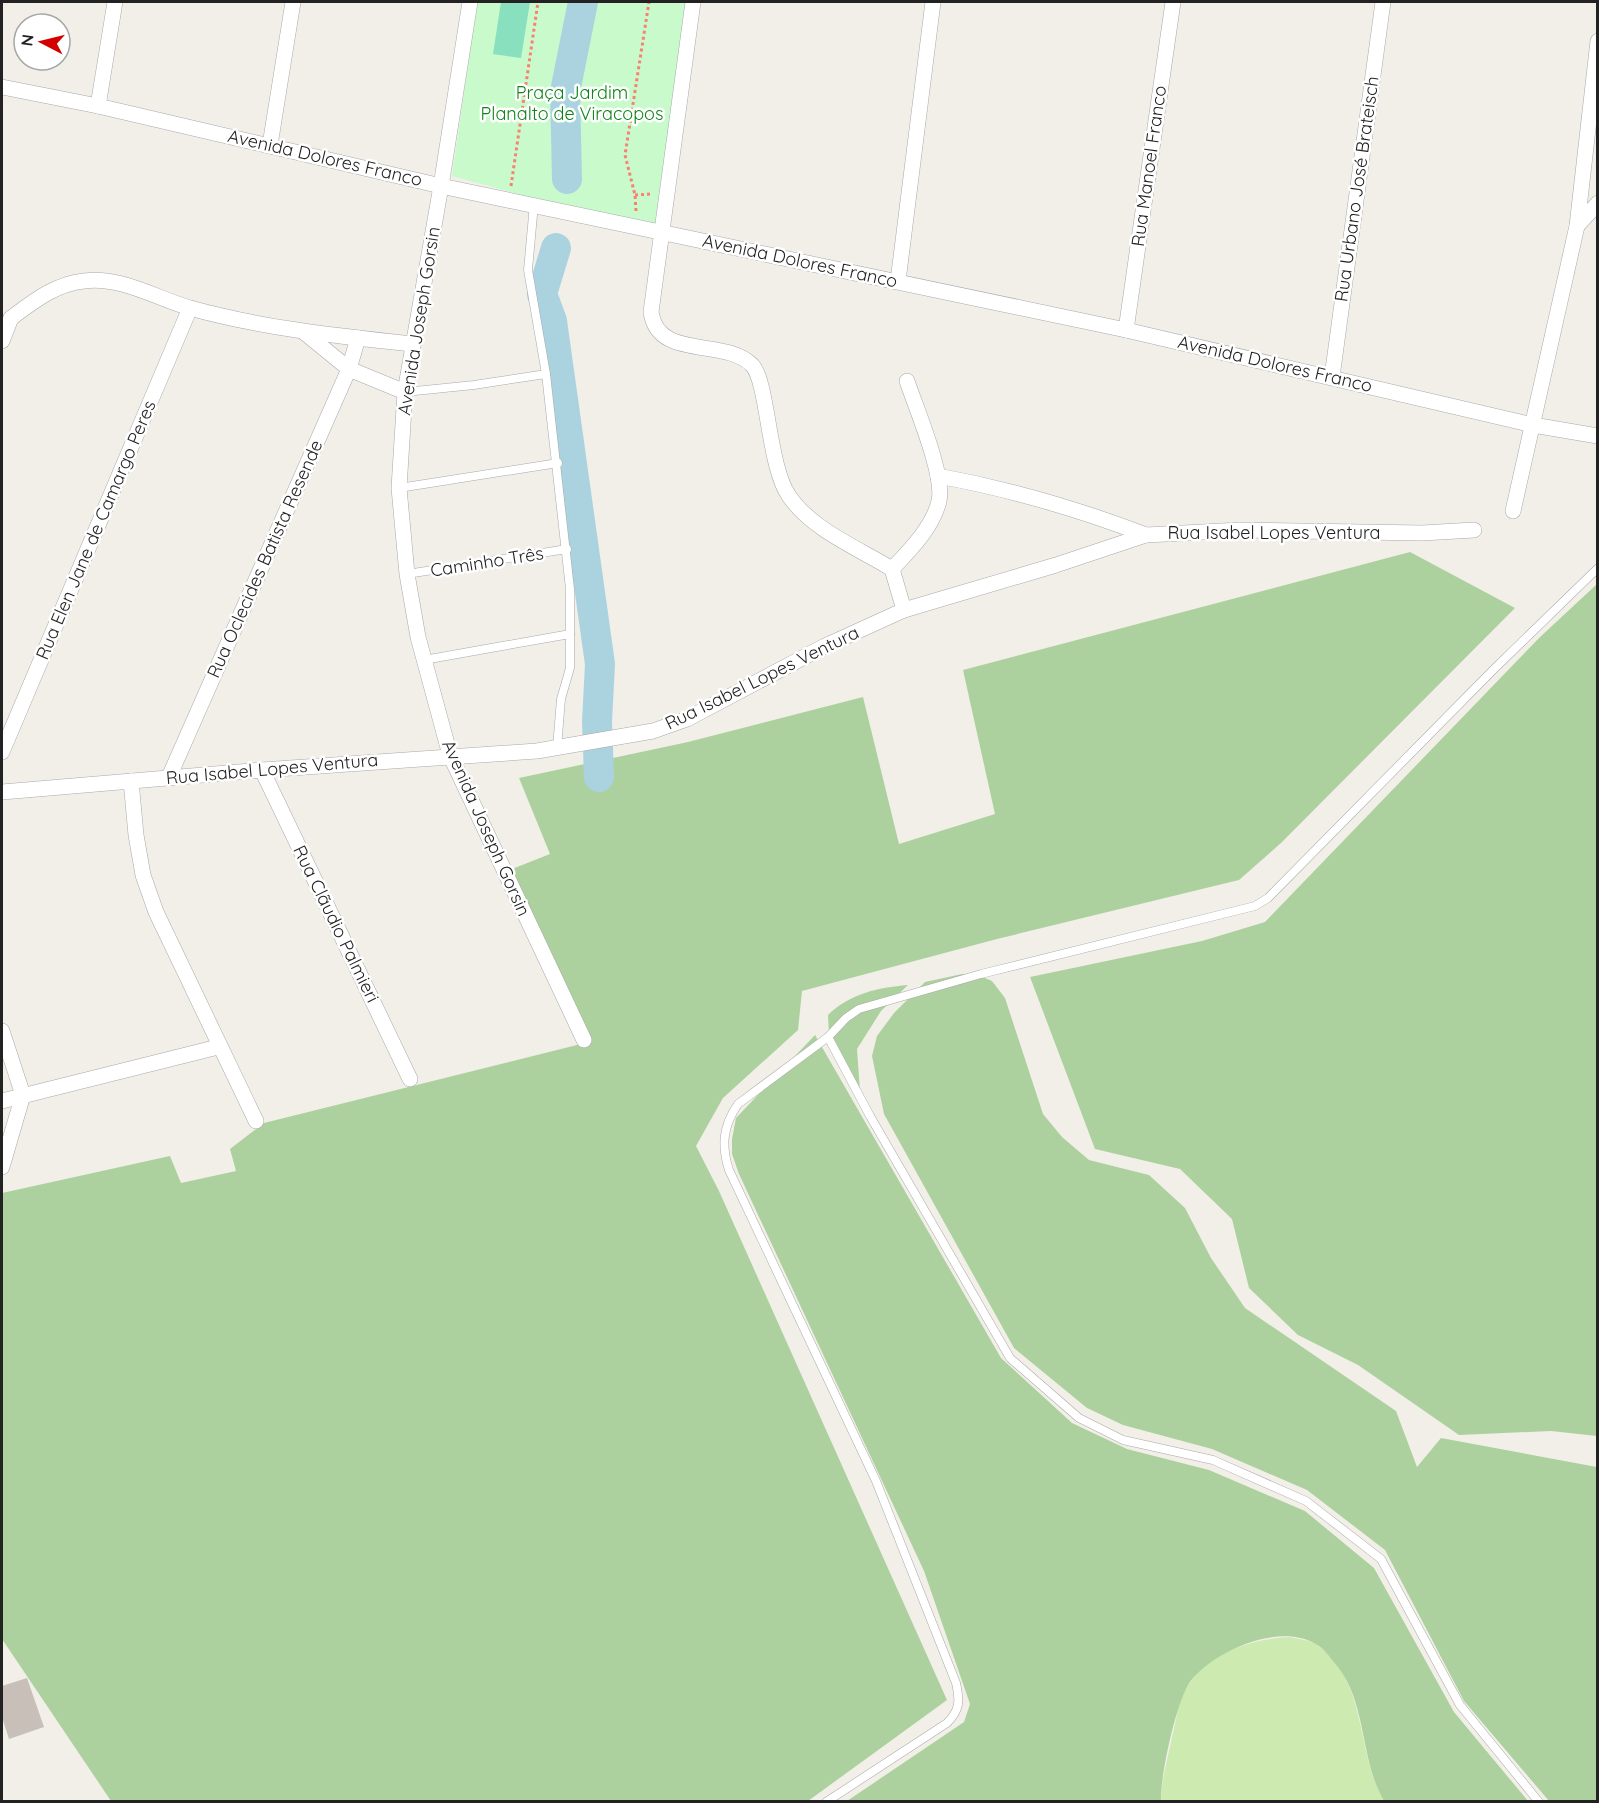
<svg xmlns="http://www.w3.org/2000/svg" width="1599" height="1803" font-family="Quicksand,sans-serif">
<rect width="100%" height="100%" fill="#f2efe9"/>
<path fill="#cdebb0" d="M 1290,1637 C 1298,1639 1311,1640 1317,1645 C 1368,1680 1356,1754 1384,1801 L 1161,1802 C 1161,1782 1167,1761 1171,1742 C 1174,1730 1176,1717 1179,1706 C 1193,1657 1246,1639 1290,1637 Z"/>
<g fill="#add19e">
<path d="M 1410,552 L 1515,608 L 1281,843 L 1239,880 L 997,939 L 802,991 L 798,1030 L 723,1098 L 696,1146 L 719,1191 L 947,1700 L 808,1801 L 111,1801 L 2,1639 L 2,1193 L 170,1156 L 181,1183 L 236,1171 L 230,1149 L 264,1123 L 585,1043 L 512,869 L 550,854 L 519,778 L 688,742 L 863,697 L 899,844 L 995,814 L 963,670 Z"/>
<path d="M 1597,584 L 1597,1436 L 1551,1431 L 1459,1435 L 1358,1365 L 1298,1335 L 1249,1288 L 1232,1219 L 1180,1169 L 1095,1149 L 1030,977 L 1202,941 L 1265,922 L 1539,638 Z"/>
<path d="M 962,974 L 980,976 L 992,981 L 1005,998 L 1043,1114 L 1062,1137 L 1089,1160 L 1149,1175 L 1185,1208 L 1211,1258 L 1245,1308 L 1396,1411 L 1417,1467 L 1441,1438 L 1597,1467 L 1597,1801 L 1549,1801 L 1464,1701 L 1385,1550 L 1307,1490 L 1212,1449 L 1123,1425 L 1087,1408 L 1014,1348 L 884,1114 L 872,1056 L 877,1036 L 894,1013 L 925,982 Z"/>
<path d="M 908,985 L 881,1011 L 857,1049 L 860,1091 L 829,1035 L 828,1015 C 851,993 877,988 908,985 Z"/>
<path d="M 815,1035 L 1001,1358 L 1072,1423 L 1127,1449 L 1209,1470 L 1305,1511 L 1374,1568 L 1454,1712 L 1528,1801 L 1384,1801 C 1359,1759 1368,1699 1333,1661 C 1329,1656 1323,1648 1317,1645 C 1281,1621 1213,1651 1190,1682 C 1176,1702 1160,1777 1161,1801 L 847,1801 L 964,1722 L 970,1704 L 924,1571 L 739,1174 L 732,1154 L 732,1139 L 736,1118 Z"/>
</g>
<path fill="#c8facc" d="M 477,2 L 687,2 L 658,225 L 540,200 L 452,176 Z"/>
<path fill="#88e0be" d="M 501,2 L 530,2 L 521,58 L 493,54 Z"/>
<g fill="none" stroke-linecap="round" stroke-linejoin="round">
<g stroke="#aad3df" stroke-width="30">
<path d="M 567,179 L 565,92 L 583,2"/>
<path d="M 556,248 L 542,294 L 552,321 L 600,664 L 597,722 L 599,777"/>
</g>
</g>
<path fill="#c7bfb8" d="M 27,1678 L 44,1727 L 9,1739 L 2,1717 L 2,1686 Z"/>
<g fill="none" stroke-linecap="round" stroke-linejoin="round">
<defs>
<g id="service">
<path d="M 534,204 L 528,270 L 546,374 L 570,589 L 570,668 L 561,699 L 557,748"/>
<path d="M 405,392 L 474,385 L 546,374"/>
<path d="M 399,488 L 558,463"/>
<path d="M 407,574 L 567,549"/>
<path d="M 424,660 L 570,634"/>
<path d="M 828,1037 L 870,1116 L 1010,1358 L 1079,1418 L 1123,1440 L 1213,1460 L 1306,1501 L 1381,1559 L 1460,1705 L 1539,1802"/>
<path d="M 826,1802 L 947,1723 C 960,1710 960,1701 956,1683 L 876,1481 L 729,1170 C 721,1145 723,1126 738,1104 L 828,1037 L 846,1018 L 859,1009 L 981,974 L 1255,906 L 1268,898 L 1493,670 L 1598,568"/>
</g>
<g id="minor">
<path d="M 470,2 L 441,186 L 405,392 L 399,488 L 407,574 L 418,637 L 450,755 L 584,1040"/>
<path d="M 693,2 L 651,312 C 658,361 724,337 752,365 C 768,381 768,466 789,496 C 812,530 858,548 892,569 L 904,610"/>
<path d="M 2,87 L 98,106 L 441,186 L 1126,330 L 1533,425 L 1598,436"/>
<path d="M 98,106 L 115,2"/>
<path d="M 270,145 L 293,2"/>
<path d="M 1577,226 L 1598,203"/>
<path d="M 898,281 L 933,2"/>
<path d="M 11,318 C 34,301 55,284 84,281 C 120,276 156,298 190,308 C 262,328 337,336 412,344"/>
<path d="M 1126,330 L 1173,2"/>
<path d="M 305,333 L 349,369 L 405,392"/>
<path d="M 2,341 L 11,318"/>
<path d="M 1332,377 L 1383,2"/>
<path d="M 938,476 C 1010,489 1078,509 1146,535"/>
<path d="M 1513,511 L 1577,226 L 1598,41"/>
<path d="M 892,569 C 910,550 933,527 939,501 C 945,476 916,408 907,381"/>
<path d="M 2,752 L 190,308"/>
<path d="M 262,770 L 410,1079"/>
<path d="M 169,777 L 349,369 L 358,338"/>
<path d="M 131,781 L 136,835 L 143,875 L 156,912 L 256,1121"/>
<path d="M 2,792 L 262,770 L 537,751 L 653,731 L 687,719 L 825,646 L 904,610 L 1056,565 L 1146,535 L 1240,530 L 1422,533 L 1474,530"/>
<path d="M 2,1031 L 23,1095 L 2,1167"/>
<path d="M 2,1101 L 218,1047"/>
</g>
</defs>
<use href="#service" stroke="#a9a9a9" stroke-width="9"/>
<use href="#minor" stroke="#a9a9a9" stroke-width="16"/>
<g stroke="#fa8072" stroke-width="3" stroke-dasharray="3 3" stroke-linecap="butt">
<path d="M 511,186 L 538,2"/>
<path d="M 635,195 L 651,194"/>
<path d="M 636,211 L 635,195 L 625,155 L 649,2"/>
</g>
<use href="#service" stroke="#fff" stroke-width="8"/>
<use href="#minor" stroke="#fff" stroke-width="15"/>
</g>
<g text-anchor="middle" stroke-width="5" stroke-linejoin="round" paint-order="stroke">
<g font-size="18" fill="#0c8416" stroke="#fff">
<text x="572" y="99">Praça Jardim<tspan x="572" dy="21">Planalto de Viracopos</tspan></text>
</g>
<g font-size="18" fill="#222" stroke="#fff">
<text transform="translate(325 158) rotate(13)" y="6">Avenida Dolores Franco</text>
<text transform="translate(1149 166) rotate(-82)" y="6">Rua Manoel Franco</text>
<text transform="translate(1357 189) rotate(-82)" y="6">Rua Urbano José Brateisch</text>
<text transform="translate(800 261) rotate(12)" y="6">Avenida Dolores Franco</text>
<text transform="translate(419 321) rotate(-81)" y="6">Avenida Joseph Gorsin</text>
<text transform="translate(1275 364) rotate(13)" y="6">Avenida Dolores Franco</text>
<text transform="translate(96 530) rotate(-67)" y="6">Rua Elen Jane de Camargo Peres</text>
<text x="1274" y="539">Rua Isabel Lopes Ventura</text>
<text transform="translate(265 559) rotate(-66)" y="6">Rua Oclecides Batista Resende</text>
<text transform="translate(487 562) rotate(-9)" y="6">Caminho Três</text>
<text transform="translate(762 678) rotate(-26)" y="6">Rua Isabel Lopes Ventura</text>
<text transform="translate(272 769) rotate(-5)" y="6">Rua Isabel Lopes Ventura</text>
<text transform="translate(486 828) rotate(66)" y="6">Avenida Joseph Gorsin</text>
<text transform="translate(336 924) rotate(64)" y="6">Rua Clãudio Palmieri</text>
</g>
</g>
<rect width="1599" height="1803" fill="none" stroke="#222222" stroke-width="6"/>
<g transform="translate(42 42) rotate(277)"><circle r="28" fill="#ffffff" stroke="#a7a7a7" stroke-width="1.5"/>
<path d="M0-4.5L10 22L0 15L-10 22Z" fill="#d40000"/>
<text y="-9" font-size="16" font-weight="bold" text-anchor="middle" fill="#222222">N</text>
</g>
</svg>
